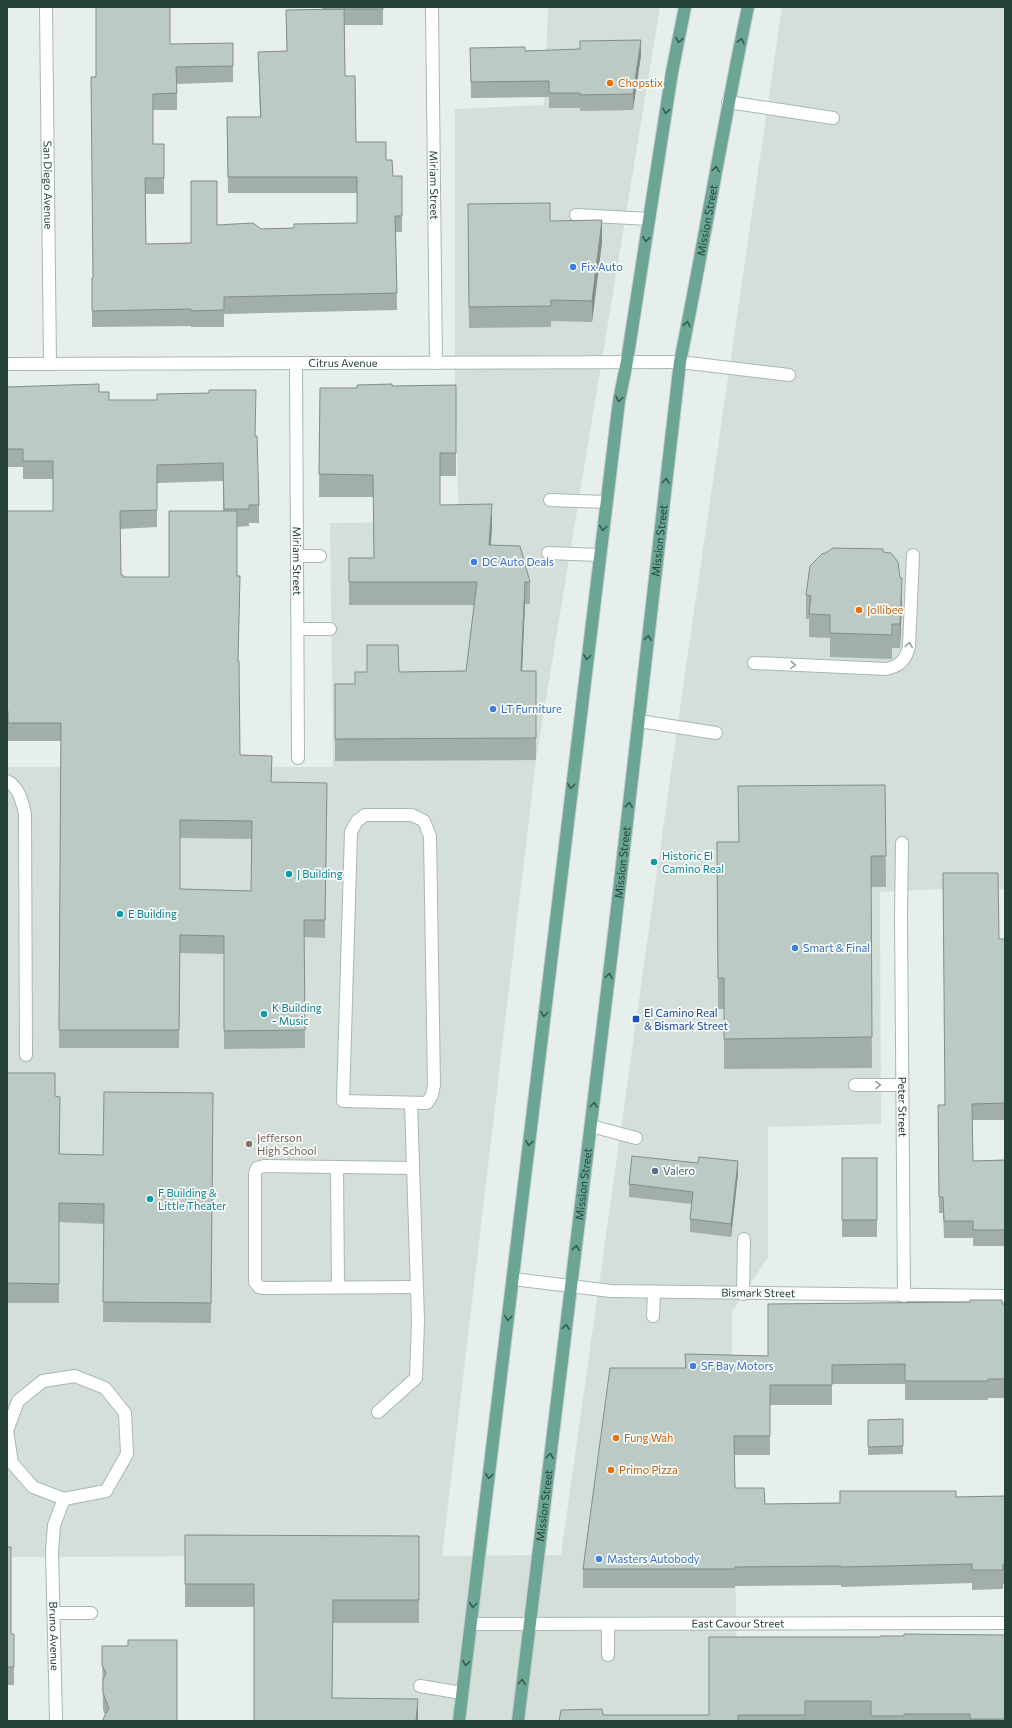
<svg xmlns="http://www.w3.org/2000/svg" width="1012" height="1728" font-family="Commissioner,sans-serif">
<rect width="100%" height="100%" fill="#e6efeb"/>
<path fill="#d4dfda" d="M 548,7 L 660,7 L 536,760 L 442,1556 L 561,1555 L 684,680 L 782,7 L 1005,7 L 1005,889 L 960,888 L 880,892 L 881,1124 L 768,1127 L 768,1257 L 732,1312 L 732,1388 L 738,1721 L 254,1721 L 254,1556 L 7,1557 L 7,767 L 333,767 L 330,523 L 459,521 L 455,387 L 455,109 L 544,105 Z"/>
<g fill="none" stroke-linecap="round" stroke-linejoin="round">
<defs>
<g id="lane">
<path d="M 728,102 L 833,118"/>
<path d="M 576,215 L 649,219"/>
<path d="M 680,362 L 789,375"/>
<path d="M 550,500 L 606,502"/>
<path d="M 548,553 L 599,555"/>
<path d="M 298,556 L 320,556"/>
<path d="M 298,629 L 330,629"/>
<path d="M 754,663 L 886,669 C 900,666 906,660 909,646 L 913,555"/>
<path d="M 639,721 L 716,733"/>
<path d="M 7,781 C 19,787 22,801 25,814 L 26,1055"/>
<path d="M 365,815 L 412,815 L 424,821 L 430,836 L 434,1085 L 432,1095 L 427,1103 L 343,1101 L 351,832 L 357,821 Z"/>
<path d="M 901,917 L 902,843"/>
<path d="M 855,1085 L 902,1085"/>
<path d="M 591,1126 L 636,1138"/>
<path d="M 337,1167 L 338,1287"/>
<path d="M 413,1168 L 264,1166 L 257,1168 L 255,1173 L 255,1282 L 259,1287 L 265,1288 L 417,1287"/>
<path d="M 743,1294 L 744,1239"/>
<path d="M 653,1316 L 654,1292"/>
<path d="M 75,1376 L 105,1388 L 125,1413 L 127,1454 L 106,1491 L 64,1499 L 33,1487 L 12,1463 L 7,1431 L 18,1401 L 43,1381 Z"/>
<path d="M 378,1412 L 416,1378 L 418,1321 L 411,1103"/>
<path d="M 52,1551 L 54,1525 L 64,1499"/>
<path d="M 54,1613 L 91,1613"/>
<path d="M 608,1655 L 608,1624"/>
<path d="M 420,1686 L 462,1693"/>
</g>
<g id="street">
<path id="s1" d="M 46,7 L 50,364"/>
<path id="s2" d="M 432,7 L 436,363"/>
<path id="s3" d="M 296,363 L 298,758"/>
<path id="s4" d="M 7,364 L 680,362"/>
<path id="s5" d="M 901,917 L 904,1296"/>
<path id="s6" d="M 513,1279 L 611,1291 L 1005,1296"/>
<path id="s7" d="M 52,1551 L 56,1721"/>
<path id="s8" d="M 471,1624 L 1005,1623"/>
</g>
<g id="primary">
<path d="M 459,1721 L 619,401 L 627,361 L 672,72 L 685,7"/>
<path id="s9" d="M 518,1721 L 615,926 L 680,362 C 704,244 723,125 748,7"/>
</g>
</defs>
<use href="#lane" stroke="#a8b8b2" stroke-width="14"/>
<use href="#street" stroke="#a8b8b2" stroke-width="14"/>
<use href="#primary" stroke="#c2cac8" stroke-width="14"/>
<use href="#lane" stroke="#fff" stroke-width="12"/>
<use href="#street" stroke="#fff" stroke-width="12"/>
<use href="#primary" stroke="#6aa596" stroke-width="12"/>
</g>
<g fill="#a1aea9" fill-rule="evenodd">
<path d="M 383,7 L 383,25 L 344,25 L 345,76 L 356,142 L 386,160 L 393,176 L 402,176 L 402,232 L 396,232 L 397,310 L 224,314 L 224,327 L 191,327 L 191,326 L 92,327 L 92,278 L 93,278 L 96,77 L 170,44 L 233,66 L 233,82 L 177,84 L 177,110 L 153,110 L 153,144 L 164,144 L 164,194 L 146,194 L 146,244 L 191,243 L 217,225 L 261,229 L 294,228 L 357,223 L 357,193 L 228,193 L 227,117 L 260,117 L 258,52 L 287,51 L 286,10 L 323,9 Z"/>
<path d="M 470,48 L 641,55 L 633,110 L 580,111 L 580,108 L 549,108 L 549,97 L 471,98 Z"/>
<path d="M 468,204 L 550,221 L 602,242 L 592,322 L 551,321 L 551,327 L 469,328 Z"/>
<path d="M 456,385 L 456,476 L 440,476 L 440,505 L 492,526 L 491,545 L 530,582 L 530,604 L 525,604 L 522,671 L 536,671 L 536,760 L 335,761 L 335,684 L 355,684 L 399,672 L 466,671 L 474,605 L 349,605 L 349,558 L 374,558 L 373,497 L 319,497 L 320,388 L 357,388 L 392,386 Z"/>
<path d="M 7,387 L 109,400 L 256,436 L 259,505 L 259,523 L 249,523 L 249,526 L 237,527 L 237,576 L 240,594 L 238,661 L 240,755 L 272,782 L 327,801 L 325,938 L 304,937 L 305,1048 L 224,1049 L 224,954 L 180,953 L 179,1048 L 59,1048 L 61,741 L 8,741 L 8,729 L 7,729 L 7,511 L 53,511 L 53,479 L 23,479 L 23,467 L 7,467 ZM 223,481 L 223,511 L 169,577 L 123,577 L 121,575 L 120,529 L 157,527 L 157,483 ZM 180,838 L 252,839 L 251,891 L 180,889 Z"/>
<path d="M 883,552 L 902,601 L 900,648 L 892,648 L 892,659 L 830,657 L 830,638 L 809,637 L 809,619 L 806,619 L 806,595 L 824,554 Z"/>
<path d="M 885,785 L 886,887 L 871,887 L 872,1068 L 724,1069 L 724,1009 L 718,1009 L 717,842 L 738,842 Z"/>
<path d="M 999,939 L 1005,939 L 1005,1120 L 972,1120 L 973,1161 L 1005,1160 L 1005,1246 L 973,1246 L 973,1238 L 944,1238 L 943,1213 L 939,1213 L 938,1105 L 944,1105 Z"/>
<path d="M 7,1073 L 55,1096 L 60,1154 L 103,1155 L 213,1093 L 211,1323 L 103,1322 L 104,1224 L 59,1222 L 59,1303 L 7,1303 Z"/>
<rect x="842" y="1158" width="35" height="79"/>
<path d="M 698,1163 L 738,1174 L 731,1237 L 690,1232 L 690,1219 L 692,1204 L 629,1197 L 629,1184 Z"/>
<path d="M 1002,1304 L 1005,1304 L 1005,1398 L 988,1398 L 988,1400 L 905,1400 L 905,1384 L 832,1384 L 832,1405 L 770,1405 L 770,1455 L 734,1455 L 735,1488 L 765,1504 L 840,1503 L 956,1497 L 1005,1496 L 1005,1584 L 1003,1584 L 1003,1589 L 972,1590 L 972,1583 L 841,1587 L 841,1585 L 735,1586 L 735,1588 L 583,1588 L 583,1569 L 685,1368 L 685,1354 L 768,1356 Z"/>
<path d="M 903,1419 L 903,1454 L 868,1455 L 868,1420 Z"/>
<path d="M 185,1535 L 419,1536 L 419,1623 L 333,1623 L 332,1698 L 418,1721 L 254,1721 L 254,1607 L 185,1607 Z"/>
<path d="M 7,1547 L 11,1634 L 14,1634 L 14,1685 L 7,1685 Z"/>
<path d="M 1005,1635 L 1005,1721 L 871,1721 L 871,1720 L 805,1720 L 805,1721 L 559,1721 L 603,1715 L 709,1715 L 880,1637 Z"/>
<path d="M 177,1640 L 105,1715 L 103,1710 L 102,1646 L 128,1646 Z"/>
</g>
<g fill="#838d89">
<path d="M 641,40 L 641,55 L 633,110 L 633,94 Z"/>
<path d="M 602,220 L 602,242 L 592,322 L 592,301 Z"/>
<path d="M 492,504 L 492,526 L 489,567 L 489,545 Z"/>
<path d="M 902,578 L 902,601 L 900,648 L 900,624 Z"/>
<path d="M 525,582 L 525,604 L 521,694 L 521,671 Z"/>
<path d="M 738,1161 L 738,1174 L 731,1237 L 731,1224 Z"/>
<path d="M 418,1699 L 418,1721 L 416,1721 Z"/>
</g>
<g fill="#bbcac4" stroke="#838d89" fill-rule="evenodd">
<path d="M 96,7 L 170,7 L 170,44 L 233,43 L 233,66 L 176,67 L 177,93 L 153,94 L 153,144 L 164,144 L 164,178 L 145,178 L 146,244 L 191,243 L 191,181 L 217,181 L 217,225 L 253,223 L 261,229 L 294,228 L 294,224 L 357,223 L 357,177 L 228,177 L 227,117 L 261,117 L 258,52 L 287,51 L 286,10 L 344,9 L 345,76 L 355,76 L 356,142 L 386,142 L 386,160 L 392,160 L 393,176 L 402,176 L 402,216 L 395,216 L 397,293 L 224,297 L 224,310 L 191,311 L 191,309 L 92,311 L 92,278 L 93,278 L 91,77 L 96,77 Z"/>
<rect x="323" y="7" width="60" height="2"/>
<path d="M 641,40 L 633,94 L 580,95 L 580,93 L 549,93 L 549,81 L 471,82 L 470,48 L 525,47 L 525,51 L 580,49 L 580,41 Z"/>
<path d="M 550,203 L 550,221 L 602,220 L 592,301 L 551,300 L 551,306 L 469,307 L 468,204 Z"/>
<path d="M 99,384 L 99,392 L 109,392 L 109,400 L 157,400 L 157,394 L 209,393 L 209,390 L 256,390 L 255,436 L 257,436 L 259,505 L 249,505 L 249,509 L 224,509 L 223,463 L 157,465 L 157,510 L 120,511 L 121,575 L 123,575 L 123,577 L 169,577 L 169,511 L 237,511 L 237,576 L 240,576 L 238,661 L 239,661 L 240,755 L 272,756 L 271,782 L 327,783 L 325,920 L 304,920 L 305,1030 L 224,1031 L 224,936 L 180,935 L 179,1030 L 59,1030 L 61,723 L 8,723 L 8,711 L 7,711 L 7,511 L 53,511 L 53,461 L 23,461 L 23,449 L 7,449 L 7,387 ZM 180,820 L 252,821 L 251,891 L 180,889 Z"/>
<path d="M 392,384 L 392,386 L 456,385 L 456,453 L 440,453 L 440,505 L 492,504 L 489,545 L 520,546 L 530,582 L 525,582 L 521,671 L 536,671 L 536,738 L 335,739 L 335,684 L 355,684 L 355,672 L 367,672 L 367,645 L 398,645 L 399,672 L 466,671 L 477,582 L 349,582 L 349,558 L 374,558 L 373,475 L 319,474 L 320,388 L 357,388 L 357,385 Z"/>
<path d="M 833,548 L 883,549 L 883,552 L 891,553 L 898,562 L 900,578 L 902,578 L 900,624 L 892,624 L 892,635 L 830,633 L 830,615 L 809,614 L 811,596 L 806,595 L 810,566 L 823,553 L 824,554 Z"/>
<path d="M 885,785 L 886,856 L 871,856 L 872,1037 L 724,1039 L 724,978 L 718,978 L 717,842 L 739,842 L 738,786 Z"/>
<path d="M 943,873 L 998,873 L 999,939 L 1005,939 L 1005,1103 L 972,1104 L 973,1161 L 1005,1160 L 1005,1230 L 973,1230 L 973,1221 L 944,1221 L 943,1197 L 939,1197 L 938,1105 L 945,1105 Z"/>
<path d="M 7,1073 L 55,1073 L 55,1096 L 60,1097 L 59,1154 L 103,1155 L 104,1092 L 213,1093 L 211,1303 L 103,1302 L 104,1204 L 59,1203 L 59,1284 L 7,1283 Z"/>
<path d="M 632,1156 L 698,1163 L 699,1157 L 738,1161 L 731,1224 L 690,1219 L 693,1192 L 629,1184 Z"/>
<rect x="842" y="1158" width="35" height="62"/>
<path d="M 970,1300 L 1002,1300 L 1002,1304 L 1005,1304 L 1005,1379 L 988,1379 L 988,1381 L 905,1381 L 905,1364 L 832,1365 L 832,1385 L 770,1385 L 770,1436 L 734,1436 L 735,1488 L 764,1488 L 765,1504 L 840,1503 L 840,1491 L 956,1491 L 956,1497 L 1005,1496 L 1005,1564 L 1003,1564 L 1003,1570 L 972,1570 L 972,1564 L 841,1567 L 841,1566 L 735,1567 L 735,1569 L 583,1569 L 610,1368 L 686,1368 L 685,1354 L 768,1356 L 768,1304 L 970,1302 Z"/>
<path d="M 903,1419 L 903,1446 L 868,1447 L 868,1420 Z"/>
<path d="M 185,1535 L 419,1536 L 419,1600 L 333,1600 L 332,1698 L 418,1699 L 416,1721 L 254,1721 L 254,1584 L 185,1584 Z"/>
<path d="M 7,1547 L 11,1547 L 11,1634 L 14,1634 L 14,1667 L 7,1667 Z"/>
<path d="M 904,1634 L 1005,1635 L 1005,1719 L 970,1719 L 970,1714 L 904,1714 L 904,1716 L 871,1716 L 871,1701 L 805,1701 L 805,1715 L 738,1715 L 738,1721 L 559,1721 L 561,1710 L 602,1709 L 603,1715 L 709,1715 L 709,1637 L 880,1637 L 880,1636 L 904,1636 Z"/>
<path d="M 128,1640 L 177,1640 L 177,1721 L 103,1721 L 103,1719 L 109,1708 L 103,1693 L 103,1680 L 106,1673 L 102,1665 L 102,1646 L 128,1646 Z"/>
</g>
<defs><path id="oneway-chevron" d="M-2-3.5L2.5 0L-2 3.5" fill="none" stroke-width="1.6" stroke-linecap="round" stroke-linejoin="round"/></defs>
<g stroke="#365b51">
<use href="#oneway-chevron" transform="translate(679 40) rotate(101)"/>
<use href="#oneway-chevron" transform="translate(741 41) rotate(-78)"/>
<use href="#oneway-chevron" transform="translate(666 111) rotate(99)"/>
<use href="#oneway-chevron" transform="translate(716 169) rotate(-80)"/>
<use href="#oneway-chevron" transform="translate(646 239) rotate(99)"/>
<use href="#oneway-chevron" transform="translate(687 324) rotate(-78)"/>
<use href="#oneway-chevron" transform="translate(619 399) rotate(100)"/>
<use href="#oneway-chevron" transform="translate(666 481) rotate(-83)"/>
<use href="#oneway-chevron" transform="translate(603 528) rotate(97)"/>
<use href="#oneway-chevron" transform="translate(648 638) rotate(-84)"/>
<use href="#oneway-chevron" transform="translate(587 657) rotate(97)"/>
<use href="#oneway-chevron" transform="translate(571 786) rotate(97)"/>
<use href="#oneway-chevron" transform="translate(629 805) rotate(-84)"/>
<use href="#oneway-chevron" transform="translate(609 976) rotate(-83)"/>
<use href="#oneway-chevron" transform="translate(544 1014) rotate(97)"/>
<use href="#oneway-chevron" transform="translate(594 1105) rotate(-83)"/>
<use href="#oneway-chevron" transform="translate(529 1143) rotate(97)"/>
<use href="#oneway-chevron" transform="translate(576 1248) rotate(-83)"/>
<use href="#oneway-chevron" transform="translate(508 1318) rotate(97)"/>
<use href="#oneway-chevron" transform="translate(566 1327) rotate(-83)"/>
<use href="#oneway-chevron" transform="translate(550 1456) rotate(-83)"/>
<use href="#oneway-chevron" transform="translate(489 1476) rotate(97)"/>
<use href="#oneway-chevron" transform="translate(473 1605) rotate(97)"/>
<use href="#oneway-chevron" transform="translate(466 1663) rotate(97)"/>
<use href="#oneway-chevron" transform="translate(522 1682) rotate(-83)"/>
</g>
<g stroke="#92a09c">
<use href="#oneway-chevron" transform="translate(909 645) rotate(-83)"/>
<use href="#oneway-chevron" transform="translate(793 665) rotate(3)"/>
<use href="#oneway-chevron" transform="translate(878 1085) rotate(-1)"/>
</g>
<g fill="#e8710a" stroke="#f7fbf9" stroke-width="1.5">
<circle cx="610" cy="83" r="4"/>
<circle cx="859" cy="610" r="4"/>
<circle cx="616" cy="1438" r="4"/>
<circle cx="611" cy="1470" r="4"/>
</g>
<g fill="#3f7fe0" stroke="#f7fbf9" stroke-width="1.5">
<circle cx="573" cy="267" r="4"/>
<circle cx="474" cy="562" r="4"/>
<circle cx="493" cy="709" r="4"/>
<circle cx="795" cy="948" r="4"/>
<circle cx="693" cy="1366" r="4"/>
<circle cx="599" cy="1559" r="4"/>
</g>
<g fill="#0f9aa8" stroke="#f7fbf9" stroke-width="1.5">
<circle cx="654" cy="862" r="4"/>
<circle cx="289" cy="874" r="4"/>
<circle cx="120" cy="914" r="4"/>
<circle cx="264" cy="1014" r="4"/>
<circle cx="150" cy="1199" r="4"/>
</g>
<rect fill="#1a4fb4" stroke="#f7fbf9" stroke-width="1.5" x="632" y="1015" width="8" height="8" rx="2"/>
<circle fill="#8d6e63" stroke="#f7fbf9" stroke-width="1.5" cx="249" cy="1144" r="4"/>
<circle fill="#5c6f8a" stroke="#f7fbf9" stroke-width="1.5" cx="655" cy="1171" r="4"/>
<g text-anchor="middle" stroke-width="3.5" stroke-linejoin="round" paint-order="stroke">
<g font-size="11" fill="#c56008" stroke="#f7fbf9" text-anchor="start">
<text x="618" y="87">Chopstix</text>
<text x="867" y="614">Jollibee</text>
<text x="624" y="1442">Fung Wah</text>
<text x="619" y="1474">Primo Pizza</text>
</g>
<g font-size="11" fill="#24423a" stroke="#f7fbf9">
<text dy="4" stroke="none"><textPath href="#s1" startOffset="178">San Diego Avenue</textPath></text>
<text dy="4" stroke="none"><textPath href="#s2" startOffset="178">Miriam Street</textPath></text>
<text dy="4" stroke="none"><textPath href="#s9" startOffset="1513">Mission Street</textPath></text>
<text dy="4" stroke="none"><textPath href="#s4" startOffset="336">Citrus Avenue</textPath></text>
<text dy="4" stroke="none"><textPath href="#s9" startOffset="1189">Mission Street</textPath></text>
<text dy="4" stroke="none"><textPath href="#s3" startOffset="198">Miriam Street</textPath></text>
<text dy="4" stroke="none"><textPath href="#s9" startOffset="865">Mission Street</textPath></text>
<text dy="4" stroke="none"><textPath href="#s5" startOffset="190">Peter Street</textPath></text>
<text dy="4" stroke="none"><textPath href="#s9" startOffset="541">Mission Street</textPath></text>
<text dy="4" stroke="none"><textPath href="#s6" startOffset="246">Bismark Street</textPath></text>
<text dy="4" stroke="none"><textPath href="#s9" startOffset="217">Mission Street</textPath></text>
<text dy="4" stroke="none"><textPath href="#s8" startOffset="267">East Cavour Street</textPath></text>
<text dy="4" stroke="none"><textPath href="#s7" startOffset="85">Bruno Avenue</textPath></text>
</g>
<g font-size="11" fill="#366cbe" stroke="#f7fbf9" text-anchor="start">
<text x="581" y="271">Fix Auto</text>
<text x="482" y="566">DC Auto Deals</text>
<text x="501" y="713">LT Furniture</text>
<text x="803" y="952">Smart &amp; Final</text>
<text x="701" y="1370">SF Bay Motors</text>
<text x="607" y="1563">Masters Autobody</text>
</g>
<g font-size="11" fill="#0d838f" stroke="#f7fbf9" text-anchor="start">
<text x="662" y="860">Historic El<tspan x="662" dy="13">Camino Real</tspan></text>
<text x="297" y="878">J Building</text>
<text x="128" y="918">E Building</text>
<text x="272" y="1012">K Building<tspan x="272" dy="13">- Music</tspan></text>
<text x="158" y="1197">F Building &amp;<tspan x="158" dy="13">Little Theater</tspan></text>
</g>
<g font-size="11" fill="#164399" stroke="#f7fbf9" text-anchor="start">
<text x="644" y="1017">El Camino Real<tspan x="644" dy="13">&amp; Bismark Street</tspan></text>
</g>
<g font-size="11" fill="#785e54" stroke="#f7fbf9" text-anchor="start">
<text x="257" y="1142">Jefferson<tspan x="257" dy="13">High School</tspan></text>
</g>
<g font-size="11" fill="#4e5e75" stroke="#f7fbf9" text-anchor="start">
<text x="663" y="1175">Valero</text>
</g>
</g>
<rect width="1012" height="1728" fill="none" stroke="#24423a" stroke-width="16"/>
</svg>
